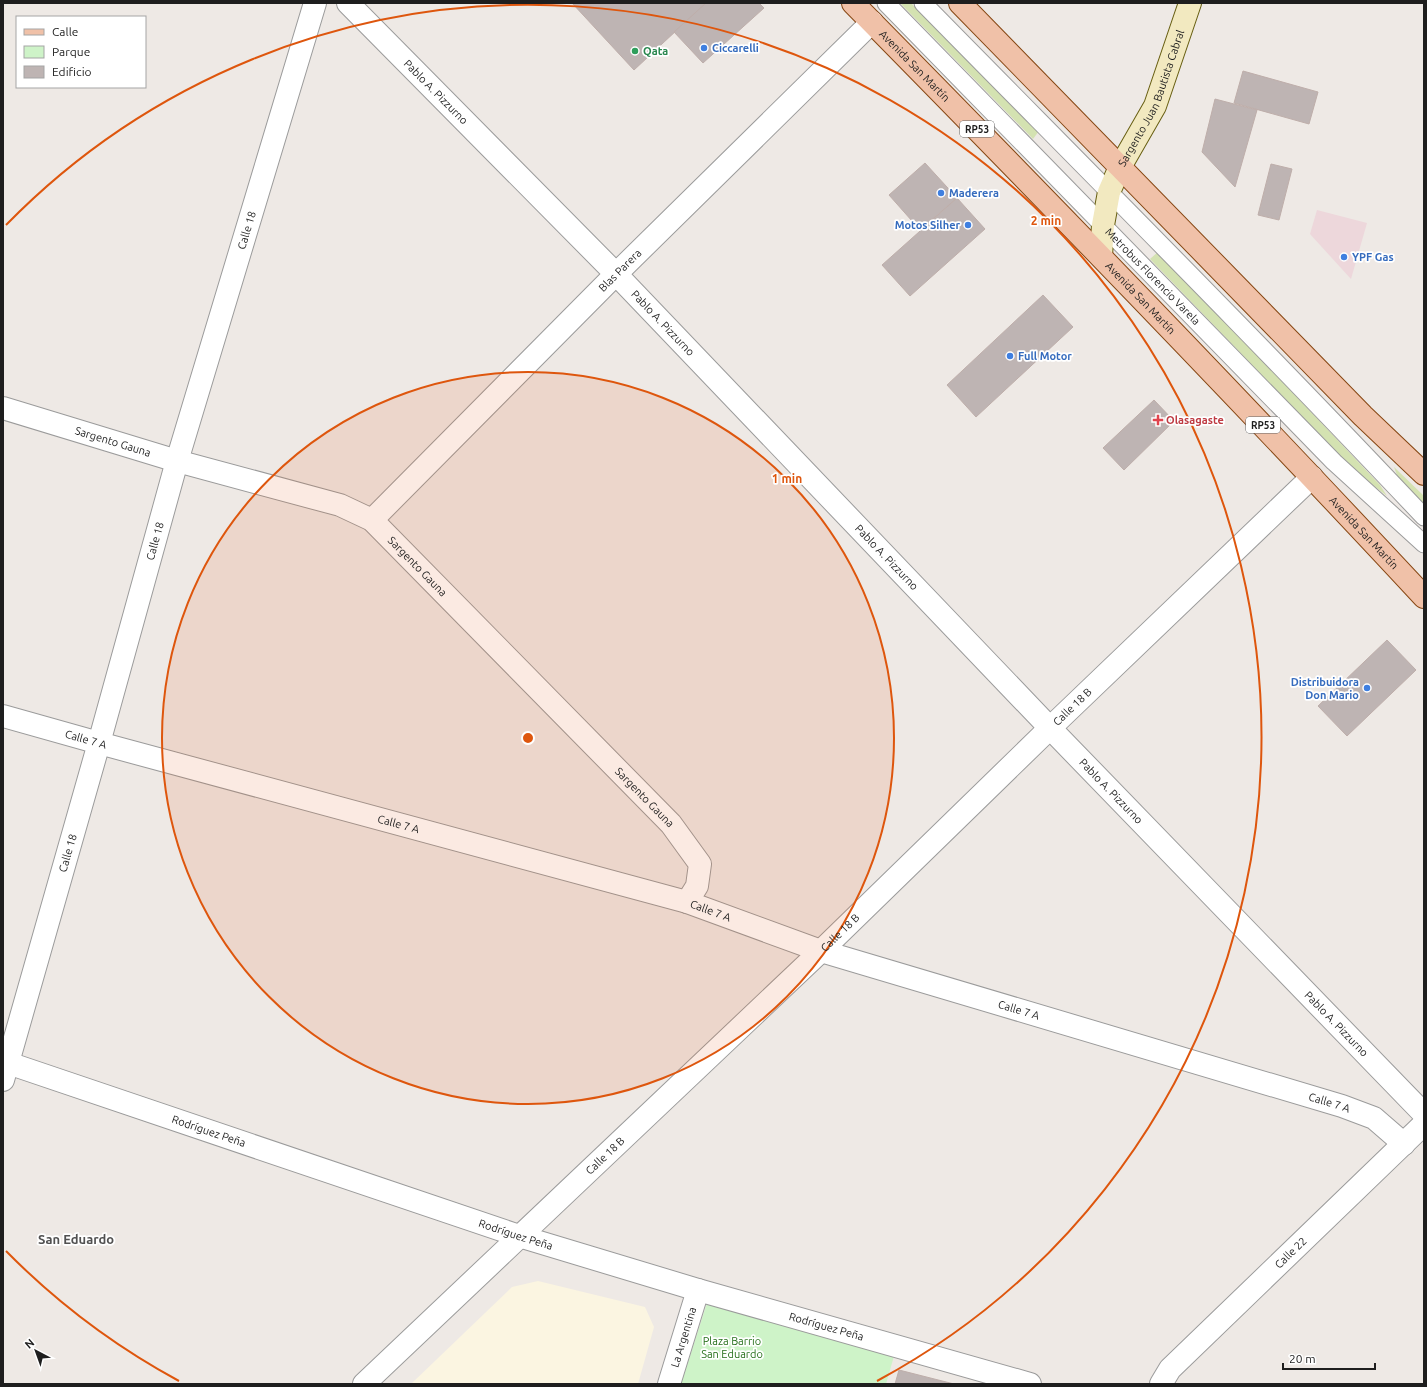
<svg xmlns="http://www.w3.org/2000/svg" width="1427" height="1387" font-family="Ubuntu,sans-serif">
<rect width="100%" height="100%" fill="#eee9e5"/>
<path fill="#edd7db" d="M 1317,210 L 1367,223 L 1351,279 L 1310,234 Z"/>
<path fill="#fbf5e1" d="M 538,1281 L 645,1307 L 654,1327 L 638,1384 L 411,1384 L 512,1287 Z"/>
<g fill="#d4e2b1">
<path d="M 900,3 L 911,3 L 1039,131 L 1033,139 Z"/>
<path d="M 1159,251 L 1380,485 L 1387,496 L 1352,469 L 1150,259 Z"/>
<path d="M 1394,467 L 1424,496 L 1424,506 L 1398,478 Z"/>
</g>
<path fill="#cef3c8" d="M 707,1303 L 894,1356 L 886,1384 L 681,1384 Z"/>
<g fill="#beb4b3" stroke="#beaeaa">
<path d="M 572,3 L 706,3 L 634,70 Z"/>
<path d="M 706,3 L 759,3 L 764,8 L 703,63 L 674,32 Z"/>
<path d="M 1243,71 L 1318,92 L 1309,124 L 1234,103 Z"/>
<path d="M 1215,99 L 1257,110 L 1235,187 L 1202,152 Z"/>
<path d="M 925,163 L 957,198 L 920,230 L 889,195 Z"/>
<path d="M 1271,164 L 1292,169 L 1279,220 L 1258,215 Z"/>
<path d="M 957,198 L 985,229 L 910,296 L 882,265 Z"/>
<path d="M 1043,295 L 1073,327 L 976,417 L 947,385 Z"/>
<path d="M 1154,400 L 1174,421 L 1124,470 L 1103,448 Z"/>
<path d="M 1387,640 L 1416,670 L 1347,736 L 1318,706 Z"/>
<path d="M 899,1370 L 954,1384 L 895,1384 Z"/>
</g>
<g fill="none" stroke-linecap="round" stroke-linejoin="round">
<defs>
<g id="lane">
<path id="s1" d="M 886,3 L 1334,462 L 1424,544"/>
<path d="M 923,3 C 1091,174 1260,343 1424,517"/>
</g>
<g id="street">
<path id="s2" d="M 348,3 L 616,274 L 1050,728 L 1424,1114"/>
<path id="s3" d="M 3,408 L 177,461 L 340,505 L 372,520 L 671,824 L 700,864 L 697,886 L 687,902"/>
<path id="s4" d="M 372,520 L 616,274 L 872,22"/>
<path id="s5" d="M 3,716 L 99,743 L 687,902 L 821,951 L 1342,1106 L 1374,1118 L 1404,1144"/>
<path id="s6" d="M 8,1063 L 519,1236 L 698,1290 L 1030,1384"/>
<path id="s7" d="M 3,1080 L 99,743 L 177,461 L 315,3"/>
<path id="s8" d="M 364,1384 L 821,951 L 1050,728 L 1312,477"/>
<path id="s9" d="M 669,1384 L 698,1290"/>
<path id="s10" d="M 1161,1384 L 1170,1369 L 1424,1124"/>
</g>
<g id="secondary">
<path id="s11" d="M 1101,256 L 1103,225 L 1109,192 L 1120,167 L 1155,106 L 1190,3"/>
</g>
<g id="primary">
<path id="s12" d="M 853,3 C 1046,199 1237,396 1424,597"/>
<path d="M 960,3 L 1363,416 L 1424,474"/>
</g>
</defs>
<use href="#lane" stroke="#9b9b9b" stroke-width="19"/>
<use href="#street" stroke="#9b9b9b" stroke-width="24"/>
<use href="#secondary" stroke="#685f12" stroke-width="24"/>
<use href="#primary" stroke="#864612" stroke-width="24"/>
<use href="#lane" stroke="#fff" stroke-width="17"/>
<use href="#street" stroke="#fff" stroke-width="22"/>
<use href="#secondary" stroke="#f2e9c0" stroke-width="22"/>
<use href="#primary" stroke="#f0c1a8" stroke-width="22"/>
</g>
<circle cx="528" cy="738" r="366" fill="#de560d" fill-opacity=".12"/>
<g fill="none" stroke="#de560d" stroke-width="2">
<circle cx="528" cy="738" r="366"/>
<path d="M179 1381A732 732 0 0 1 6 1251M6 225A732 732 0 1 1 877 1381"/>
</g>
<g fill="#3f7fe0" stroke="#fff" stroke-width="1.5">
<circle cx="704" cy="48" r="4"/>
<circle cx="941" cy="193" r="4"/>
<circle cx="968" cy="225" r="4"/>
<circle cx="1344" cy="257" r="4"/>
<circle cx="1010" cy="356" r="4"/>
<circle cx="1367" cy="688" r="4"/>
</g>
<circle fill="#2e9e5b" stroke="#fff" stroke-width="1.5" cx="635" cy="51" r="4"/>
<path fill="#e0444e" stroke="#fff" stroke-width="1.5" d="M1156 414h4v4h4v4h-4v4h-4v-4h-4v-4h4z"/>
<g text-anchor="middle" stroke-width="3.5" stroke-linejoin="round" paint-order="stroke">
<g fill="#fff" stroke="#626262" stroke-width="1">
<rect x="960" y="121" width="34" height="16" rx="3"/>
<rect x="1246" y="417" width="34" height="16" rx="3"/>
</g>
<g font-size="10" font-weight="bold" fill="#1e1e1e">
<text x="977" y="133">RP53</text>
<text x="1263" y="429">RP53</text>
</g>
<g font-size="11" font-weight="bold" fill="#366cbe" stroke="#fff" text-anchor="start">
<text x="712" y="52">Ciccarelli</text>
<text x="949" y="197">Maderera</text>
<text x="960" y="229" text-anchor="end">Motos Silher</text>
<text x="1352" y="261">YPF Gas</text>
<text x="1018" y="360">Full Motor</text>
<text x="1359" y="686" text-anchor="end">Distribuidora<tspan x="1359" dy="13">Don Mario</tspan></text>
</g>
<g font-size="11" font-weight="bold" fill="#27864d" stroke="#fff" text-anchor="start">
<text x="643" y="55">Qata</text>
</g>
<g font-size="11" fill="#1e1e1e" stroke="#fff">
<text dy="4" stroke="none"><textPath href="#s12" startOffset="88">Avenida San Martín</textPath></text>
<text dy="4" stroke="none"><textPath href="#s2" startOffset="125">Pablo A. Pizzurno</textPath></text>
<text dy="4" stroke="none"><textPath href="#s11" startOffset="168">Sargento Juan Bautista Cabral</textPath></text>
<text dy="4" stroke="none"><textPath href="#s7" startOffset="884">Calle 18</textPath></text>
<text dy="4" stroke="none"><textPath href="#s4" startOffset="352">Blas Parera</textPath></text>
<text dy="4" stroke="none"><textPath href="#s1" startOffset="382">Metrobus Florencio Varela</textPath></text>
<text dy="4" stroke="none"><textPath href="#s12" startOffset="412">Avenida San Martín</textPath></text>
<text dy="4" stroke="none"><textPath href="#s2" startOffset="449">Pablo A. Pizzurno</textPath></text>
<text dy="4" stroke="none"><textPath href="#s3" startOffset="115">Sargento Gauna</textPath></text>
<text dy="4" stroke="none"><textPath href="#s12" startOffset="736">Avenida San Martín</textPath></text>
<text dy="4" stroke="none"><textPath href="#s7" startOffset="560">Calle 18</textPath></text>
<text dy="4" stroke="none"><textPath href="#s2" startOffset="773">Pablo A. Pizzurno</textPath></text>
<text dy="4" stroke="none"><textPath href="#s3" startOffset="451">Sargento Gauna</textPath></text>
<text dy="4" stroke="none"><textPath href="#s8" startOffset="980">Calle 18 B</textPath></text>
<text dy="4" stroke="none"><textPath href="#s5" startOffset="86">Calle 7 A</textPath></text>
<text dy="4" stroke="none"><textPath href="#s2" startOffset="1097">Pablo A. Pizzurno</textPath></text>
<text dy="4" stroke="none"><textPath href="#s3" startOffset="775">Sargento Gauna</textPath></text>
<text dy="4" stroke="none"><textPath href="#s5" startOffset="410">Calle 7 A</textPath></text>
<text dy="4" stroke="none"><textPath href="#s7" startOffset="236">Calle 18</textPath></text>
<text dy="4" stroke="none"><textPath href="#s5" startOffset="734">Calle 7 A</textPath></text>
<text dy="4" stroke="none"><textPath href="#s8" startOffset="656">Calle 18 B</textPath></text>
<text dy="4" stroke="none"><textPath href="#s5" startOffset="1058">Calle 7 A</textPath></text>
<text dy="4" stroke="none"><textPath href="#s2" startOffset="1421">Pablo A. Pizzurno</textPath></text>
<text dy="4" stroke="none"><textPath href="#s5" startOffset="1382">Calle 7 A</textPath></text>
<text dy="4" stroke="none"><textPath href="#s6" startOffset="212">Rodríguez Peña</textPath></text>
<text dy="4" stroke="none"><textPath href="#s8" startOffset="332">Calle 18 B</textPath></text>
<text dy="4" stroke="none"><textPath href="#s6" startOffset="536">Rodríguez Peña</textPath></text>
<text dy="4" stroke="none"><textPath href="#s10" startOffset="185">Calle 22</textPath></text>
<text dy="4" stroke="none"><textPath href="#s6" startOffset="860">Rodríguez Peña</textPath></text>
<text dy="4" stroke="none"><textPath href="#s9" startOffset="49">La Argentina</textPath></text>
</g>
<g font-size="11" font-weight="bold" fill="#be3a42" stroke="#fff" text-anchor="start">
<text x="1166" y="424">Olasagaste</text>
</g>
<g font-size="11" fill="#256f19" stroke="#fff">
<text x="732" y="1345">Plaza Barrio<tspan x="732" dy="13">San Eduardo</tspan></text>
</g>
<g font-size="13" font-weight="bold" fill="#515151" stroke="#fff">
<text x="76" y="1244">San Eduardo</text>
</g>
</g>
<circle cx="528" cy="738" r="6" fill="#de560d" stroke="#fff" stroke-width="2"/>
<g font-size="12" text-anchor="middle" font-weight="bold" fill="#de560d" stroke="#fff" stroke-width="3.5" stroke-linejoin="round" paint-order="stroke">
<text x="1046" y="225">2 min</text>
<text x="787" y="483">1 min</text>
</g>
<rect width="1427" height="1387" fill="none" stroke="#1e1e1e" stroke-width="8"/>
<rect x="16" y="16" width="130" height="72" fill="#ffffff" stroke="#a5a5a5"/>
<rect x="24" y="29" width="20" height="6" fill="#f0c1a8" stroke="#a5a5a5"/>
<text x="52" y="36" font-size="12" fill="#1e1e1e">Calle</text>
<rect x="24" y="46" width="20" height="12" fill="#cef3c8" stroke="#a5a5a5"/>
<text x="52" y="56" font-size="12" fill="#1e1e1e">Parque</text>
<rect x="24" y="66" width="20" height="12" fill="#beb4b3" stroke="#a5a5a5"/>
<text x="52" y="76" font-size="12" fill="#1e1e1e">Edificio</text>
<g transform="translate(36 1351) rotate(319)" stroke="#ffffff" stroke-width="3" paint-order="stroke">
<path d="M0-3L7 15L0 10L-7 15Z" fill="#1e1e1e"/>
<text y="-6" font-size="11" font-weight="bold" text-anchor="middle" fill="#1e1e1e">N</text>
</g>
<path d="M1283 1363v6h92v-6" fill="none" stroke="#1e1e1e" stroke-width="2"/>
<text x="1289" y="1363" font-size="12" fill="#1e1e1e" stroke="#ffffff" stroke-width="3" paint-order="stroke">20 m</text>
</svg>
